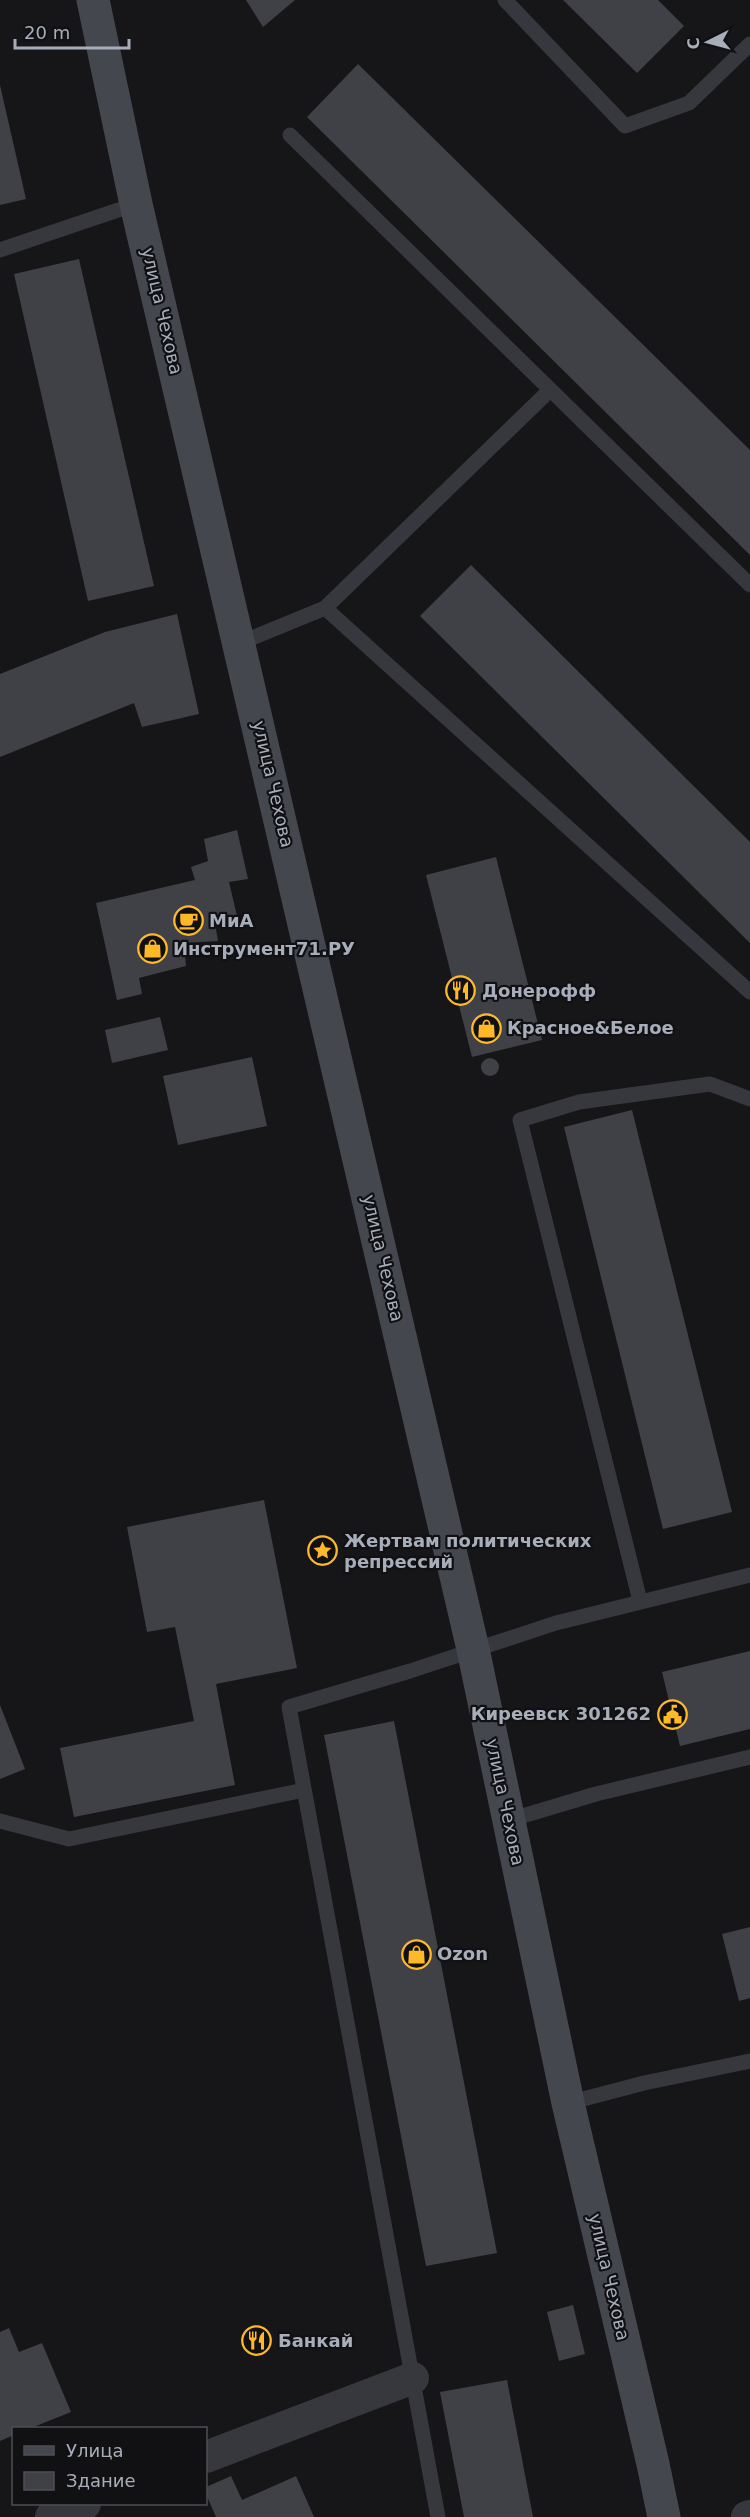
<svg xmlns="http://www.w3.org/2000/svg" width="750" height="2517" font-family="'DejaVu Sans',sans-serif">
<rect width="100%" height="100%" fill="#161619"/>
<g fill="#404146">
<path d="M 246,0 L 295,0 L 263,27 Z"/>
<path d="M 563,0 L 658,0 L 684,26 L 637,73 Z"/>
<path d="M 358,64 L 750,450 L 750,555 L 307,117 Z"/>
<path d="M 0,85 L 26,199 L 0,205 Z"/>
<path d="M 79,259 L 154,586 L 88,601 L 14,274 Z"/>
<path d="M 471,565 L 750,842 L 750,943 L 420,616 Z"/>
<path d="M 177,614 L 199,714 L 142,727 L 134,703 L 0,757 L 0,674 L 105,632 Z"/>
<path d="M 237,830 L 248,879 L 229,882 L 238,920 L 215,924 L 218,941 L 184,943 L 186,966 L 139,978 L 142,994 L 117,1000 L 96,903 L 195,880 L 191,867 L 208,861 L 204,839 Z"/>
<path d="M 496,857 L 542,1040 L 472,1057 L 426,875 Z"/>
<path d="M 160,1017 L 168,1050 L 112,1063 L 105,1030 Z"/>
<path d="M 252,1057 L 267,1126 L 178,1145 L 163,1076 Z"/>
<circle cx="490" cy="1067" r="9"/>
<path d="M 632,1110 L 732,1512 L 663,1529 L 564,1127 Z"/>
<path d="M 264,1500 L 297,1668 L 216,1684 L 235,1785 L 74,1817 L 60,1748 L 194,1721 L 175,1627 L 147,1632 L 127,1527 Z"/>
<path d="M 750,1651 L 750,1729 L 680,1746 L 662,1672 Z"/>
<path d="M 0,1705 L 25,1769 L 0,1779 Z"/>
<path d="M 394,1721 L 497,2253 L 426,2266 L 324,1735 Z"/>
<path d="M 750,1927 L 750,1998 L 739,2001 L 722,1934 Z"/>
<path d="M 573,2305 L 585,2354 L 559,2361 L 547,2312 Z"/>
<path d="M 9,2328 L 19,2352 L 42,2343 L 71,2412 L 31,2428 L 14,2428 L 14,2435 L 0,2441 L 0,2332 Z"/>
<path d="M 507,2380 L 533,2517 L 464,2517 L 440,2392 Z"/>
<path d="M 231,2476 L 242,2500 L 296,2476 L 314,2517 L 216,2517 L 206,2494 L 206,2487 Z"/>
</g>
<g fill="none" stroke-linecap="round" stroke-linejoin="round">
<g stroke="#37383e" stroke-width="15">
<path d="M 505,0 L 625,126 L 689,103 L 750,44"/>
<path d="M 290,135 L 750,585"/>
<path d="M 0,250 L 136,204"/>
<path d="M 325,608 L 750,992"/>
<path d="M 240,643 L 325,608 L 550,390"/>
<path d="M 640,1601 L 520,1120 L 579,1102 L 710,1084 L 750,1099"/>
<path d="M 509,1820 L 596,1794 L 750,1757"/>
<path d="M 0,1821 L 69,1839 L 304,1790"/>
<path d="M 568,2103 L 644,2083 L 750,2061"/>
<path d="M 438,2517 L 289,1707 L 410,1671 L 556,1623 L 750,1575"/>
</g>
<g stroke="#37383e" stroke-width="32">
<path d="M 206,2457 L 413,2378"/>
<path d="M 51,2517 L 85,2504"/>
<path d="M 747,2517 L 750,2516"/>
</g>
<path stroke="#45474e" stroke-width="33" d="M 93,0 L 136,204 L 473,1649 L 568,2103 L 653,2464 L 664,2517"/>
</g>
<defs>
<symbol id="cafe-ring" viewBox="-11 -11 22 22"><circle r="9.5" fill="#111114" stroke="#ffb828" stroke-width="1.5"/><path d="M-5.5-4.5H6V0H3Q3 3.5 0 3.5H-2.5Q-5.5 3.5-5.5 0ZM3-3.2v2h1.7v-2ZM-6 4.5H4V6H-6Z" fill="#ffb828"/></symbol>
<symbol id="shop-ring" viewBox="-11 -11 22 22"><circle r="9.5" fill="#111114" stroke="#ffb828" stroke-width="1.5"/><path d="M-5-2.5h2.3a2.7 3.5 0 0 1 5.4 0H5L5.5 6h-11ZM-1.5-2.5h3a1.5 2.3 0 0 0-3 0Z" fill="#ffb828"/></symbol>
<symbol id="restaurant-ring" viewBox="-11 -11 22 22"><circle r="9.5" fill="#111114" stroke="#ffb828" stroke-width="1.5"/><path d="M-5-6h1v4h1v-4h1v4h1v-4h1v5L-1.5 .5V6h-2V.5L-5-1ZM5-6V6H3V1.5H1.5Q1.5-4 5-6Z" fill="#ffb828"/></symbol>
<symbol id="sight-ring" viewBox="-11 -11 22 22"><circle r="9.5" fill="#111114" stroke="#ffb828" stroke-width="1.5"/><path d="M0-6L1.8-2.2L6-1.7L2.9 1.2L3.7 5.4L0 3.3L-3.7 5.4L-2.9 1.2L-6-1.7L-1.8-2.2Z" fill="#ffb828"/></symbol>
<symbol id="civic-ring" viewBox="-11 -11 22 22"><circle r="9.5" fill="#111114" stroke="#ffb828" stroke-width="1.5"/><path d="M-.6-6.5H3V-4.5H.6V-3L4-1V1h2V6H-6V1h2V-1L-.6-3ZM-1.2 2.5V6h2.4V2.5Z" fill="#ffb828"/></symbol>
</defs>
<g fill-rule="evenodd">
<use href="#cafe-ring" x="172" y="904" width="33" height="33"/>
<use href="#shop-ring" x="136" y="932" width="33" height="33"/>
<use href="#restaurant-ring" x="444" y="974" width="33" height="33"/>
<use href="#shop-ring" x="470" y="1012" width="33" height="33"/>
<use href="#sight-ring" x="306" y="1534" width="33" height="33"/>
<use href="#civic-ring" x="656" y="1698" width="33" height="33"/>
<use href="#shop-ring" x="400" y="1938" width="33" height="33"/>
<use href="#restaurant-ring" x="240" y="2324" width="33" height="33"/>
</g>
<g text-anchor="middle" stroke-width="4.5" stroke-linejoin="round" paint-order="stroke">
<g font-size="18" fill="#a7adb9" stroke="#111114">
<text transform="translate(162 311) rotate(77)" y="6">улица Чехова</text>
<text transform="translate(273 784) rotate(77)" y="6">улица Чехова</text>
<text transform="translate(383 1258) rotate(77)" y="6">улица Чехова</text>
<text transform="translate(505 1802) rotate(78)" y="6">улица Чехова</text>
<text transform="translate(609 2277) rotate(77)" y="6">улица Чехова</text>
</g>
<g font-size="18" font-weight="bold" fill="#a7adb9" stroke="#111114" text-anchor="start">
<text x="209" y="927">МиА</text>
<text x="173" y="955">Инструмент71.РУ</text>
<text x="482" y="997">Донерофф</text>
<text x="507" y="1034">Красное&amp;Белое</text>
<text x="344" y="1547">Жертвам политических<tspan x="344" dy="21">репрессий</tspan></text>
<text x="651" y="1720" text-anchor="end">Киреевск 301262</text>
<text x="437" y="1960">Ozon</text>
<text x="278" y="2347">Банкай</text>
</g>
</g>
<rect x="12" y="2427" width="195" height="78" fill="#111114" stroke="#4d4f56" stroke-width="1.5"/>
<rect x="24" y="2446" width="30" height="9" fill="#45474e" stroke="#4d4f56" stroke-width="1.5"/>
<text x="66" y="2457" font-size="18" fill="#a7adb9">Улица</text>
<rect x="24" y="2472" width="30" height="18" fill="#404146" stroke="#4d4f56" stroke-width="1.5"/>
<text x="66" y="2487" font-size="18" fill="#a7adb9">Здание</text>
<g transform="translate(708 42) rotate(264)" stroke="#111114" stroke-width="4.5" paint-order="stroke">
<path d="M0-4.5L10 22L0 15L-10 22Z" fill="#a7adb9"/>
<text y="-9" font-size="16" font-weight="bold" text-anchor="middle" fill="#a7adb9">С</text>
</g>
<path d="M15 39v9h114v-9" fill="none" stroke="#a7adb9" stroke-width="3"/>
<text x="24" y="39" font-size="18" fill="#a7adb9" stroke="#111114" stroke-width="4.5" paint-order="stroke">20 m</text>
</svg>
